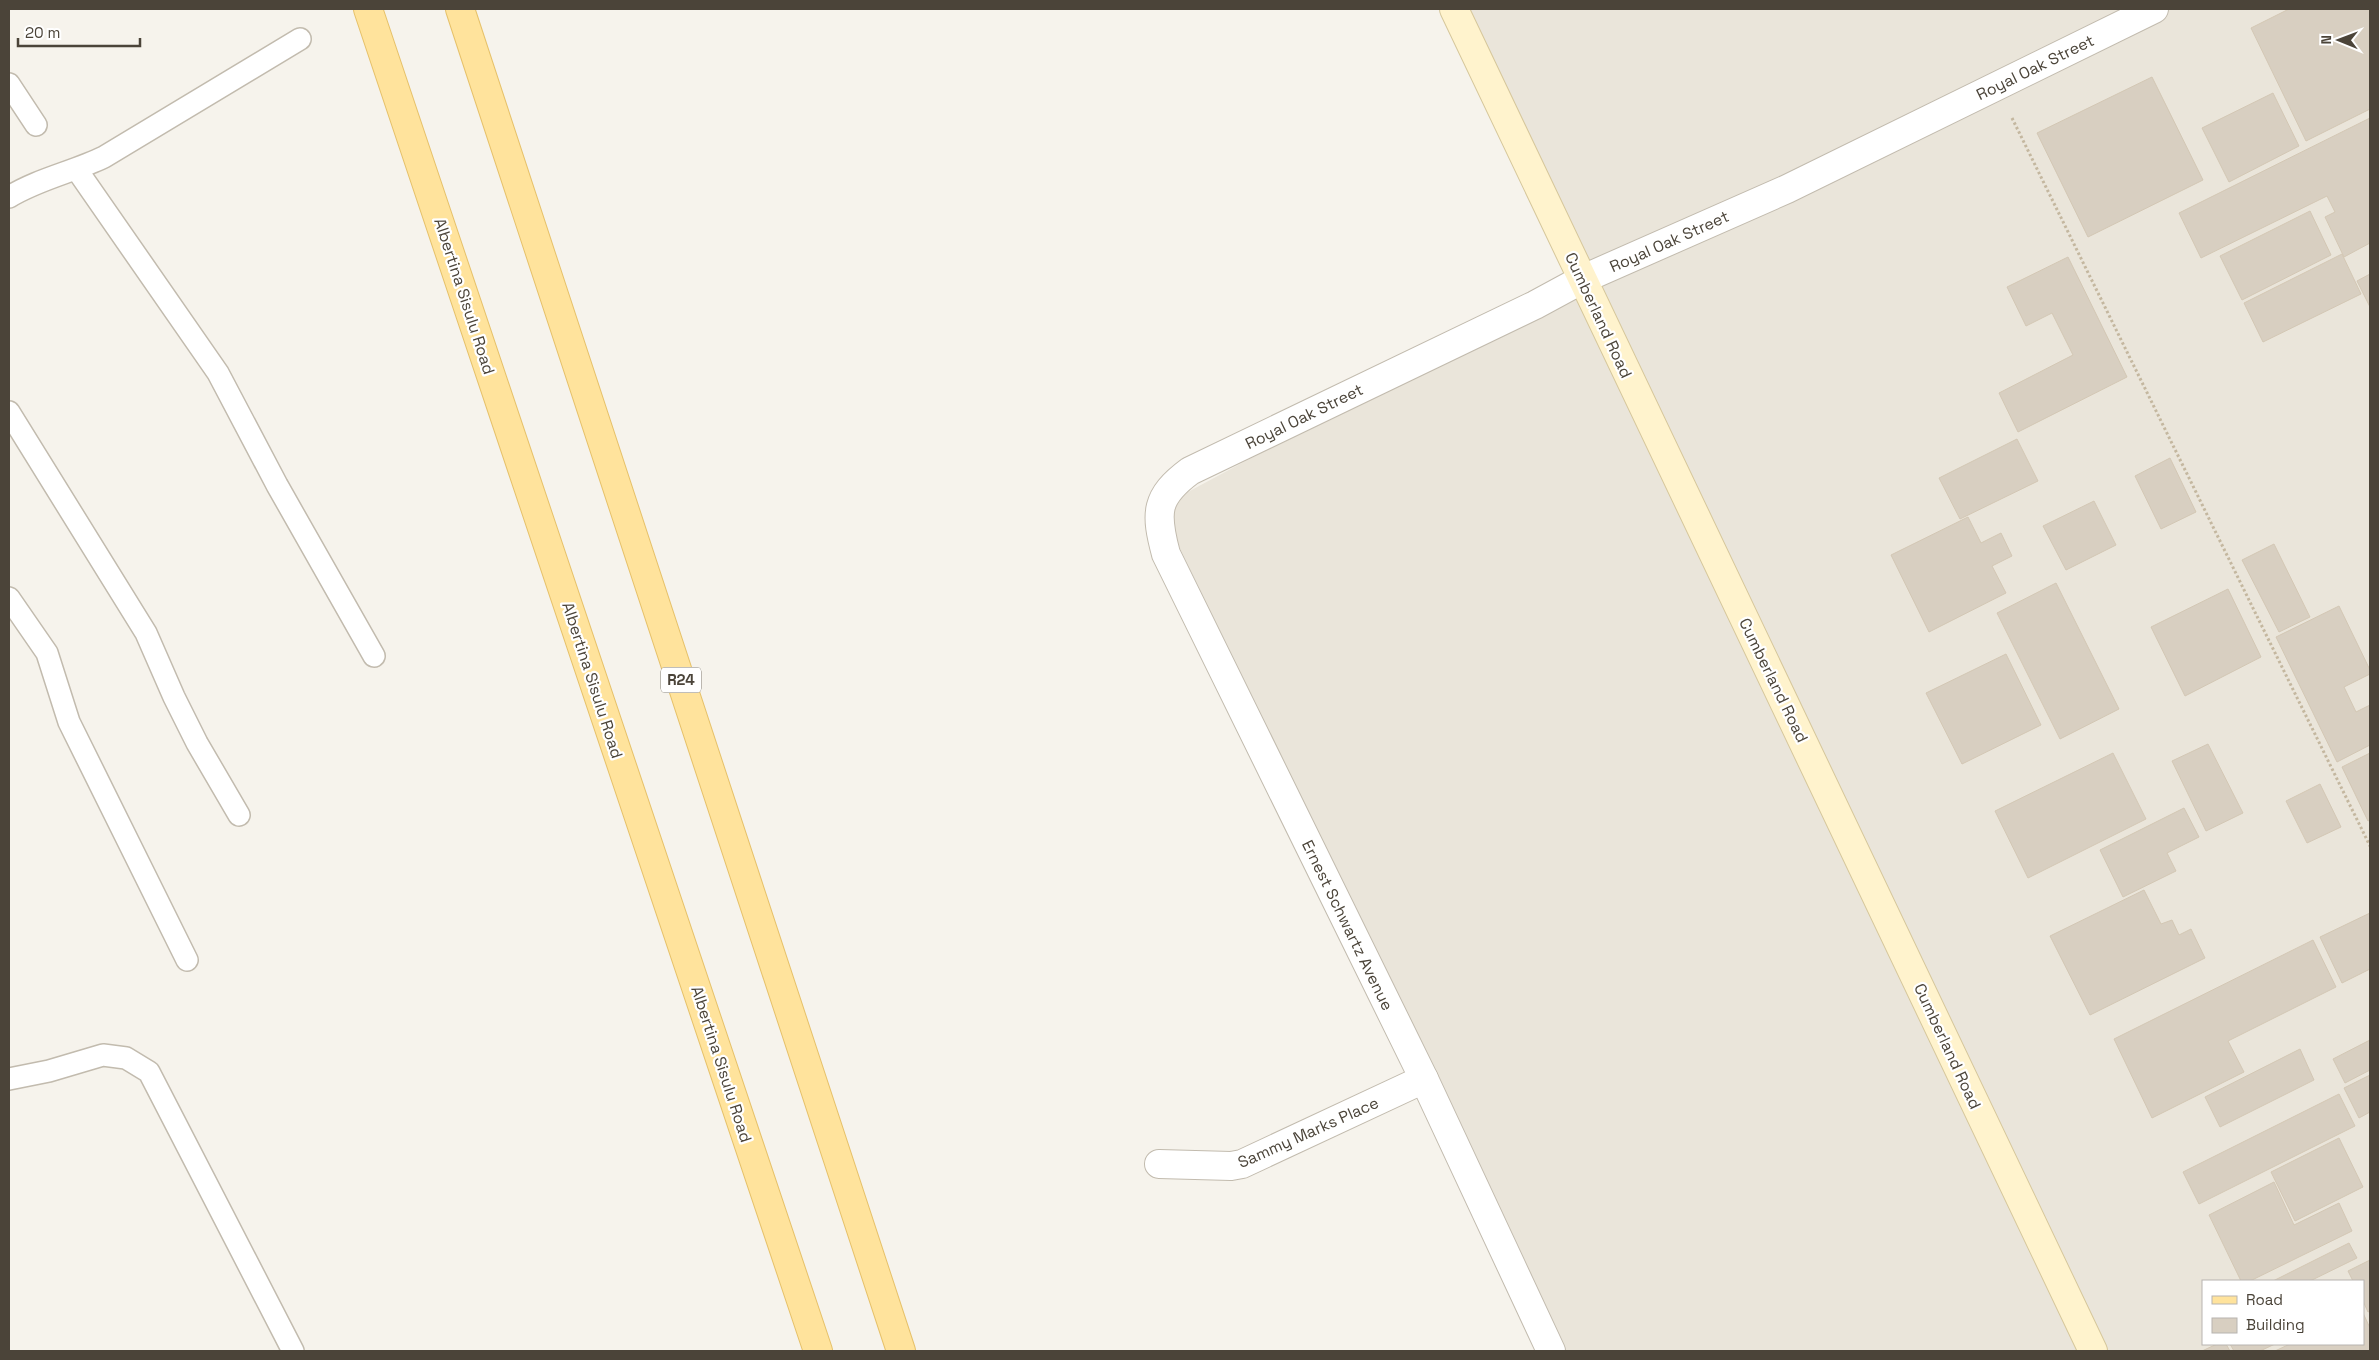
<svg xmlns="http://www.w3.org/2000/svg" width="2379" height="1360" font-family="'Space Grotesk',sans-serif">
<rect width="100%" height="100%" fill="#f6f3ec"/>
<path fill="#eae5da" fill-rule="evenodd" d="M 1440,9 L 2370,9 L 2370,1351 L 1566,1351 L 1160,507 L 1572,285 ZM 2203,1281 L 2363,1281 L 2363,1344 L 2203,1344 Z"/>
<g fill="#d8cfc1" stroke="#d3c7b4">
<path d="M 2289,9 L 2370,9 L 2370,109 L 2306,141 L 2251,28 Z"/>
<path d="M 2152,77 L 2203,180 L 2088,237 L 2037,133 Z"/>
<path d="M 2273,93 L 2299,146 L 2229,182 L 2202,128 Z"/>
<path d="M 2370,118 L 2370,243 L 2344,257 L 2325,217 L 2335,212 L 2327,196 L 2201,258 L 2179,213 Z"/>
<path d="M 2310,211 L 2331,255 L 2242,300 L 2220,256 Z"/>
<path d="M 2342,254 L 2361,294 L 2263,342 L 2244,303 Z"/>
<path d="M 2068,257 L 2127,377 L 2018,432 L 1999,393 L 2073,355 L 2052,313 L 2026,326 L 2007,287 Z"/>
<path d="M 2370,274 L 2370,307 L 2357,281 Z"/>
<path d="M 2017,439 L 2038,481 L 1960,519 L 1939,478 Z"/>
<path d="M 2170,458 L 2196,512 L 2161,529 L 2135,476 Z"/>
<path d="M 2094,501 L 2116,545 L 2066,570 L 2043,526 Z"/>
<path d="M 1968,517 L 1981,543 L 2001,533 L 2012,556 L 1992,566 L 2006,593 L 1929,632 L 1891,555 Z"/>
<path d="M 2274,544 L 2310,617 L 2279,632 L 2242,560 Z"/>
<path d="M 2056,583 L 2119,709 L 2060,739 L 1997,613 Z"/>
<path d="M 2228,589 L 2261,657 L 2185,696 L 2151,627 Z"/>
<path d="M 2339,606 L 2370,670 L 2370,674 L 2344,687 L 2356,712 L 2370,705 L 2370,745 L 2337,762 L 2276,637 Z"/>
<path d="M 2006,654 L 2041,725 L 1962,764 L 1926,693 Z"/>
<path d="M 2208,744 L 2243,813 L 2206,831 L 2172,761 Z"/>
<path d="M 2113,753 L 2146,819 L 2028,878 L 1995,811 Z"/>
<path d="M 2370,753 L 2370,820 L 2368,821 L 2342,767 Z"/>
<path d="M 2320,784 L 2341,827 L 2307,843 L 2286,801 Z"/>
<path d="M 2184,808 L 2199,837 L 2167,853 L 2176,871 L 2123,897 L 2100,850 Z"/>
<path d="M 2144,890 L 2161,924 L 2172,920 L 2179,935 L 2191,929 L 2205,958 L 2090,1015 L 2050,936 Z"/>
<path d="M 2370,913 L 2370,969 L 2342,983 L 2320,937 Z"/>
<path d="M 2313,940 L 2336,987 L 2228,1041 L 2244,1072 L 2152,1118 L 2114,1039 Z"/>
<path d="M 2370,1040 L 2370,1070 L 2345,1083 L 2333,1059 Z"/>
<path d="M 2300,1049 L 2314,1080 L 2220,1127 L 2205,1097 Z"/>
<path d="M 2370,1075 L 2370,1112 L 2359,1118 L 2344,1088 Z"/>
<path d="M 2339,1094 L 2355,1126 L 2199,1204 L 2183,1172 Z"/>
<path d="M 2339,1138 L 2363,1187 L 2295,1221 L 2271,1172 Z"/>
<path d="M 2274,1182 L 2294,1225 L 2339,1203 L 2352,1231 L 2250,1281 L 2241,1281 L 2209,1215 Z"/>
<path d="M 2349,1243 L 2357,1258 L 2310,1281 L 2273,1281 Z"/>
<path d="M 2370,1260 L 2370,1311 L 2368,1312 L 2363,1301 L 2363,1281 L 2353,1281 L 2348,1271 Z"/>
<path d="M 2363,1313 L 2370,1328 L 2370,1351 L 2275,1351 L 2290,1344 L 2363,1344 Z"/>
<path d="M 2217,1344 L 2226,1344 L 2230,1351 L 2202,1351 Z"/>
<path d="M 2230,1344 L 2275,1344 L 2260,1351 L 2234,1351 Z"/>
</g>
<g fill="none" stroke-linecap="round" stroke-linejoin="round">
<defs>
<g id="lane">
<path d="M 9,84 L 36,125"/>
<path d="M 77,170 L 218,373 L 277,485 L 374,656"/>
<path d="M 9,197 C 38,179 73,172 104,157 L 300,39"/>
<path d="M 9,412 L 146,633 L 174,697 L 197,743 L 239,815"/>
<path d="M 9,598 L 47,653 L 69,722 L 187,960"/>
<path d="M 9,1079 L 49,1071 L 103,1055 L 126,1058 L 149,1072 L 293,1351"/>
</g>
<g id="street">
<path d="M 1159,1164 L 1231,1166 L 1242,1164 L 1424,1079"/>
<path d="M 1551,1351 L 1424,1079 L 1166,554 C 1155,513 1155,497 1190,471 L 1535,305 L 1583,279 L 1787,189 L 2154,9"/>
</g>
<path id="secondary" d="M 1454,9 L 2093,1351"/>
<g id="primary">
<path d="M 368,9 L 818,1351"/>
<path d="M 460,9 L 901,1351"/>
</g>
</defs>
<use href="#lane" stroke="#c2bbae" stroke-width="24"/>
<use href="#street" stroke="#c2bbae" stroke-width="30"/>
<use href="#secondary" stroke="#d6c79b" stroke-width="30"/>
<use href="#primary" stroke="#e6c16a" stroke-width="30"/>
<path stroke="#c4b79f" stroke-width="3" stroke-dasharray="2.5 2.5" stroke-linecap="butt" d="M 2012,118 L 2370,846"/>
<use href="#lane" stroke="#fff" stroke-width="21"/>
<use href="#street" stroke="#fff" stroke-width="28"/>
<use href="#secondary" stroke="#fff3cd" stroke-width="28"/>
<use href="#primary" stroke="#ffe39c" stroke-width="28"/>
</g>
<g text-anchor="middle" stroke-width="4.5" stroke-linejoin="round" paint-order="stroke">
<rect fill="#fff" stroke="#817c74" stroke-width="1" x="661" y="667.5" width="40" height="25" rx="4"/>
<g font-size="15" font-weight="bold" fill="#4b4439">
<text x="681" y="685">R24</text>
</g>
<g font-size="16" fill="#4b4439" stroke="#fff">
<text transform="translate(2035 67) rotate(-26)" y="6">Royal Oak Street</text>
<text transform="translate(1669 241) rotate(-24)" y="6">Royal Oak Street</text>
<text transform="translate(465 296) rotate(72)" y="6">Albertina Sisulu Road</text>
<text transform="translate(1599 315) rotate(65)" y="6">Cumberland Road</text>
<text transform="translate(1304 416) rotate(-26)" y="6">Royal Oak Street</text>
<text transform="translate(593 680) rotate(72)" y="6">Albertina Sisulu Road</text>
<text transform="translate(1774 680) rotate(64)" y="6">Cumberland Road</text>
<text transform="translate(1348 925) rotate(64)" y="6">Ernest Schwartz Avenue</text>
<text transform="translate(1948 1046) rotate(65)" y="6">Cumberland Road</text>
<text transform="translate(722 1064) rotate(72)" y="6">Albertina Sisulu Road</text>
<text transform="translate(1308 1132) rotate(-24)" y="6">Sammy Marks Place</text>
</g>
</g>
<rect width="2379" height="1360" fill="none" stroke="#4b4439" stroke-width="20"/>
<rect x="2202" y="1280" width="162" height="65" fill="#ffffff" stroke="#b7b4b0"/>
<rect x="2212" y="1296" width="25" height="8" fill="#ffe39c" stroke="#b7b4b0"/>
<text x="2246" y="1305" font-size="15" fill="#4b4439">Road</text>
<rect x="2212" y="1318" width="25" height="15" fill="#d8cfc1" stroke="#b7b4b0"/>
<text x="2246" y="1330" font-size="15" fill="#4b4439">Building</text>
<g transform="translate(2339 40) rotate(271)" stroke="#ffffff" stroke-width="4" paint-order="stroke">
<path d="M0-4L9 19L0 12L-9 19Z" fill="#4b4439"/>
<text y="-8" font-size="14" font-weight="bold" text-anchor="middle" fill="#4b4439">N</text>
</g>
<path d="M18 38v8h122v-8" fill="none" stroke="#4b4439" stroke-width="2.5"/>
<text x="25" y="38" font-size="15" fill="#4b4439" stroke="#ffffff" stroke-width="4" paint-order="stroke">20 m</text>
</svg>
